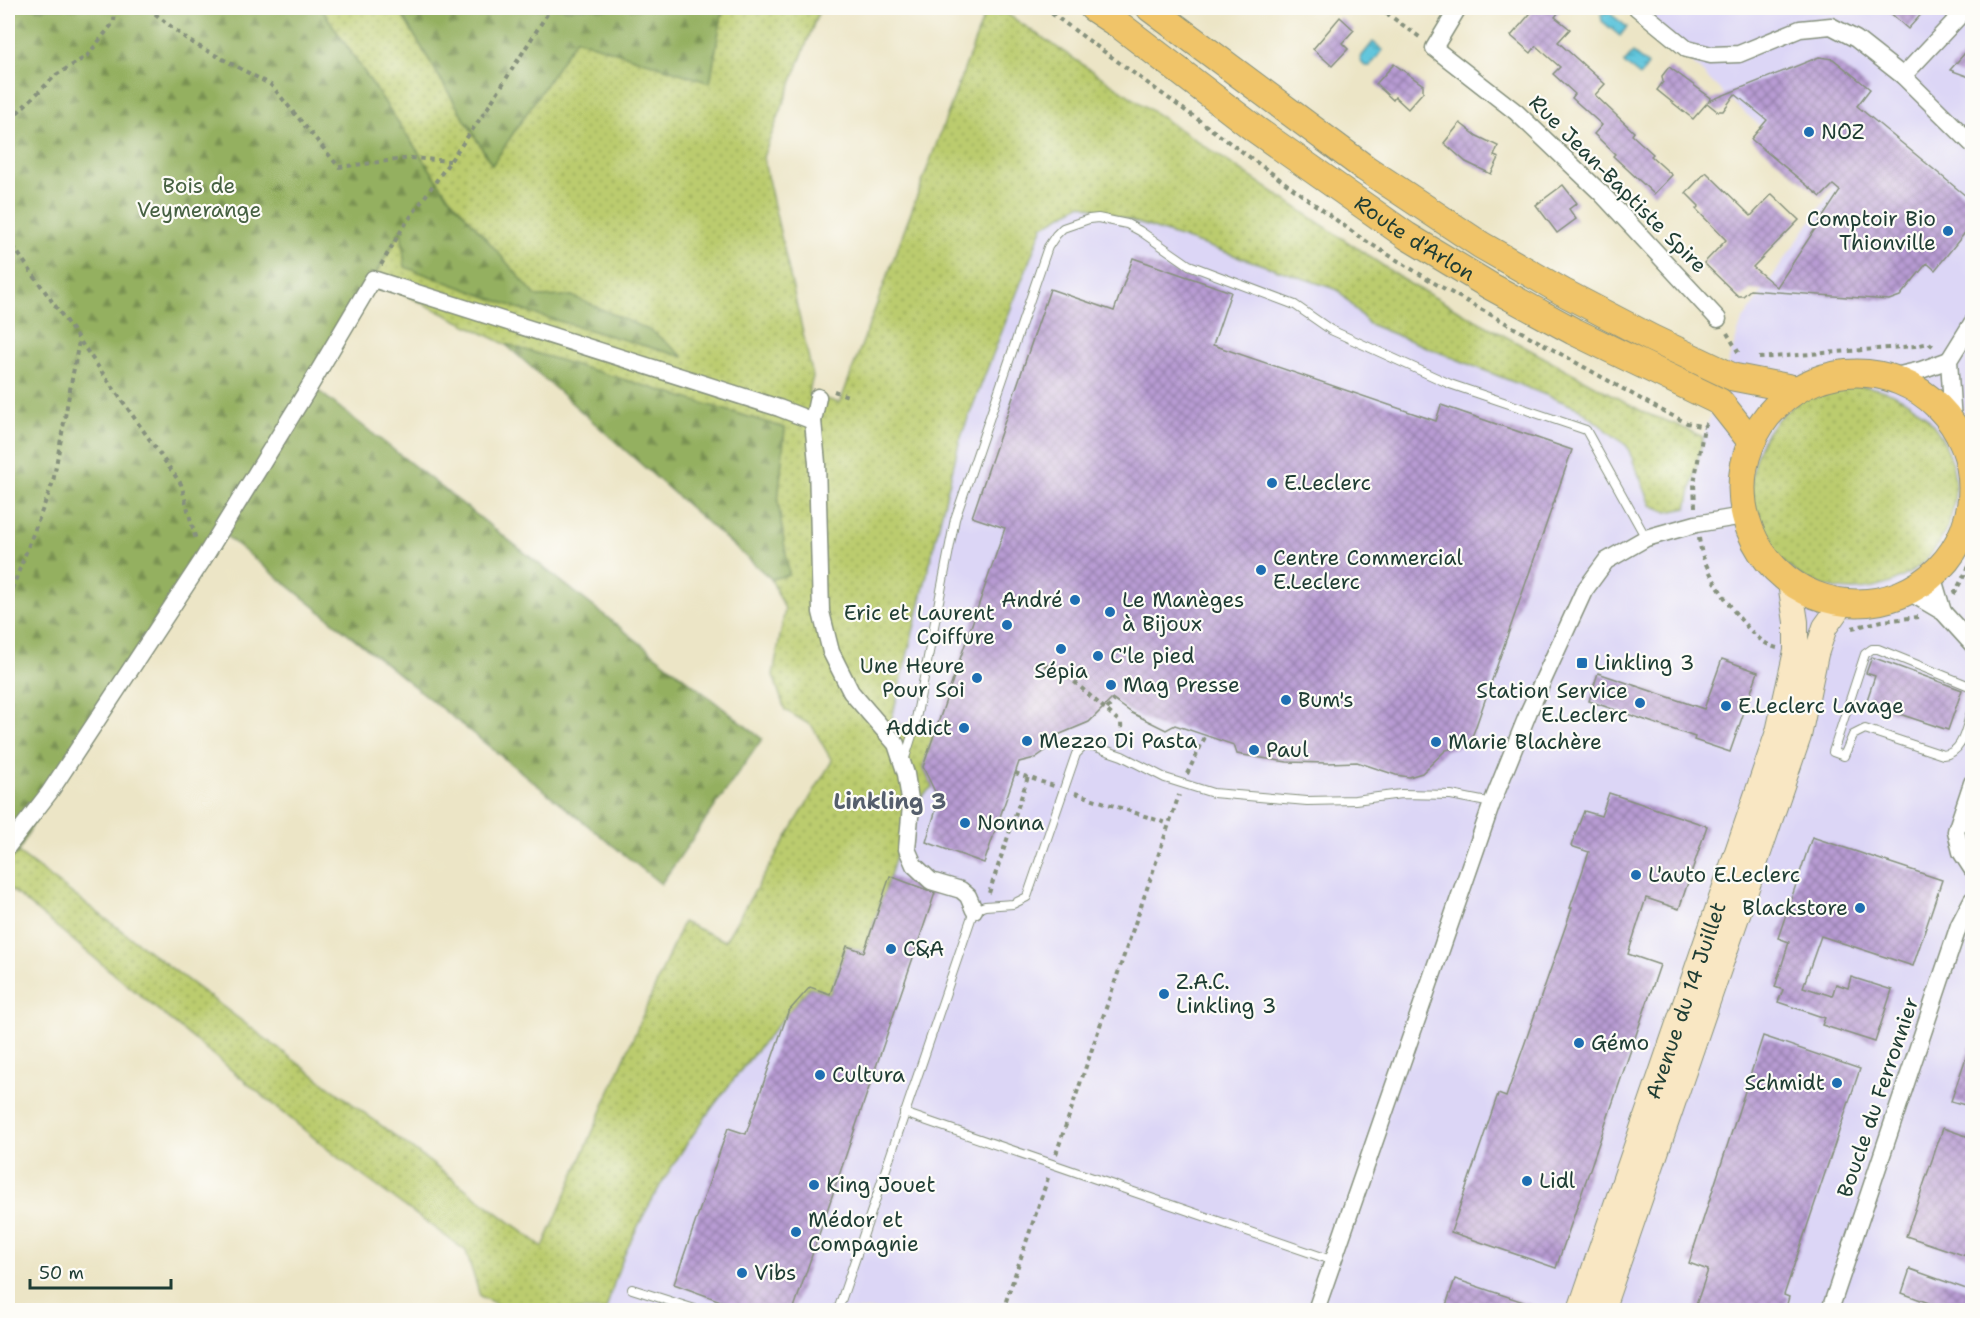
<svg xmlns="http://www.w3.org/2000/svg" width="1980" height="1318" font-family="'Shantell Sans',sans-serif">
<defs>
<pattern id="grass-dots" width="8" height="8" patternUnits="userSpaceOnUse" patternTransform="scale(1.5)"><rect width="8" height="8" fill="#bbcc6e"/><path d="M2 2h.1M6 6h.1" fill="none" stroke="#97a75b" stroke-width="1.8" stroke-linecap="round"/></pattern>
<pattern id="forest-firs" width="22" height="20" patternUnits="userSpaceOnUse" patternTransform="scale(1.5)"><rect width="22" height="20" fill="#94b061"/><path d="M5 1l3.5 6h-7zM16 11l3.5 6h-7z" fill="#789051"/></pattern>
<pattern id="water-ripples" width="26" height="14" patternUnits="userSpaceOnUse" patternTransform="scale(1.5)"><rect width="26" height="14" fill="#5fc5dc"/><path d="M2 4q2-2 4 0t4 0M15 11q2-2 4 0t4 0" fill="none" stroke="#4ea1b3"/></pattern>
<pattern id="building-cross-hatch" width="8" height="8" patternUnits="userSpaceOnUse" patternTransform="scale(1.5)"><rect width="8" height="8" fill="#b89bd3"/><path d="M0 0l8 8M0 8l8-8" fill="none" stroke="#9580ac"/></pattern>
</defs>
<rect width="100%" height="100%" fill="#fdfcf7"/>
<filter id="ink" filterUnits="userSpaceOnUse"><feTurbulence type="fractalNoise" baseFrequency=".0167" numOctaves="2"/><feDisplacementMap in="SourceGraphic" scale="12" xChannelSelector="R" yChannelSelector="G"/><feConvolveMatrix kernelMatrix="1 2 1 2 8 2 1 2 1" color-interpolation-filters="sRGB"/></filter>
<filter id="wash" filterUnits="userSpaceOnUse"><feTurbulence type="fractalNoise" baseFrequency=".008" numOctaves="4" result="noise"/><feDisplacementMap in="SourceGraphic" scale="24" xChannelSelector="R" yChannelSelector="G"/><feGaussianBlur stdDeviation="1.35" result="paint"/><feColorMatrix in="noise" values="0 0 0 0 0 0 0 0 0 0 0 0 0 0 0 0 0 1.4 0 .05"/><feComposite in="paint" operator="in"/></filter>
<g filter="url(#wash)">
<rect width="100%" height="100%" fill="#ece5c6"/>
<path fill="#dcd6f6" d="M 1637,8 L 1972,8 L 1972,1310 L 606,1310 L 623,1259 L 651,1201 L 714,1103 L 810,987 L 830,994 L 847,946 L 864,952 L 934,735 L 891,722 L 960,439 L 1043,226 L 1081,204 L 1338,290 L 1369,324 L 1578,408 L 1627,446 L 1652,505 L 1687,508 L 1703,437 L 1742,321 L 1833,189 L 1729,99 Z"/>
<g fill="url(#grass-dots)" stroke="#6d8451" stroke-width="1.5">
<path d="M 321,8 L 398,8 L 492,165 L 576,38 L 710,83 L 723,8 L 820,8 L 763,157 L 813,377 L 808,394 L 840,403 L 987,8 L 998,8 L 1412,285 L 1645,413 L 1677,425 L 1703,437 L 1687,508 L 1667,512 L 1651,505 L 1627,446 L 1578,408 L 1369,324 L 1338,290 L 1081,204 L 1043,226 L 960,439 L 891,722 L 934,735 L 923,767 L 932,787 L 911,806 L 890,876 L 864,952 L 847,946 L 830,994 L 810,987 C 740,1068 666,1159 623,1258 C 616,1275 611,1293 606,1310 L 509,1310 L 480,1296 L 466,1251 L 341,1160 L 8,887 L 8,861 L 18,853 L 543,1247 L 683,922 L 725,941 L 832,761 L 812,726 L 785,710 L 773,675 L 785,609 L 771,579 L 789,575 L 778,502 L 785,428 L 505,344 L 373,279 L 402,229 L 405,267 L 531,313 L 682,356 L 572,296 L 537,297 L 446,193 Z"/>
<circle cx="1853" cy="488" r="102"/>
</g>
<g fill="url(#forest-firs)" stroke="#5a764a" stroke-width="1.5">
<path d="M 8,8 L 321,8 L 446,193 L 537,297 L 572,296 L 653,332 L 684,357 L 531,313 L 405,267 L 401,230 L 311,385 L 762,739 L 661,884 L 221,532 L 49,793 L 18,853 L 8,861 Z"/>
<path d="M 398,8 L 723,8 L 710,83 L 576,39 L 492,165 Z"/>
<path d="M 505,344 L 785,428 L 778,502 L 789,575 L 771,579 Z"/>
</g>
<g fill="url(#water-ripples)" stroke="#3f8188" stroke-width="1.5">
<path d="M 1608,12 L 1627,27 L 1620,36 L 1602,21 L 1601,14 Z"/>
<path d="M 1373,42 L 1383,50 L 1370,66 L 1365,66 L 1361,62 L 1361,57 Z"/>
<path d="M 1633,53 L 1648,65 L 1640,76 L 1624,63 Z"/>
</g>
<g id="blocks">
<g fill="url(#building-cross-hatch)">
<path d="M 1535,8 L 1562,8 L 1555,17 L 1570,29 L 1558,42 L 1605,84 L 1595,95 L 1634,132 L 1632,135 L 1653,154 L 1651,156 L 1672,175 L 1654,194 L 1613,156 L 1615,154 L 1594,134 L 1602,125 L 1572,98 L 1575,94 L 1553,74 L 1560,67 L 1536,46 L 1531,53 L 1511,36 Z"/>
<path d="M 1885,8 L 1927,8 L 1908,29 Z"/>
<path d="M 1340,17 L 1354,30 L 1342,43 L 1348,49 L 1332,66 L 1313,49 Z"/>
<path d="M 1972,45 L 1972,78 L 1950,70 Z"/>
<path d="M 1819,57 L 1833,59 L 1870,89 L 1857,106 L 1972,201 L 1972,224 L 1935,270 L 1927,263 L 1900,296 L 1889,300 L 1750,290 L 1743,296 L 1738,296 L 1704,263 L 1726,240 L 1696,209 L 1699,206 L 1686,193 L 1706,172 L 1751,216 L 1772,194 L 1799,220 L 1753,267 L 1777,287 L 1840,191 L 1833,185 L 1821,197 L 1751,139 L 1767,120 L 1735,94 L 1723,111 L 1717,111 L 1707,103 L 1693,119 L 1657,90 L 1663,82 L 1662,76 L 1669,67 L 1711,98 L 1709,101 Z"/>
<path d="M 1394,64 L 1423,85 L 1423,92 L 1408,109 L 1395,97 L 1393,100 L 1376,84 Z"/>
<path d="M 1460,123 L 1477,136 L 1498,146 L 1494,156 L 1499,158 L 1491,174 L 1466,162 L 1444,143 Z"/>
<path d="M 1563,185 L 1577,203 L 1569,209 L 1576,219 L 1557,233 L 1536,205 Z"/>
<path d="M 1133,258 L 1231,292 L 1213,345 L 1436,421 L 1441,405 L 1572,450 L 1475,729 L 1471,739 L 1466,743 L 1459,747 L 1446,750 L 1422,773 L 1409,777 L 1396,775 L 1357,762 L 1328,763 L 1287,762 L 1237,754 L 1234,745 L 1175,725 L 1166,730 L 1132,713 L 1112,699 L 1089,722 L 1058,735 L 1051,740 L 1045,751 L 1035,758 L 1019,762 L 984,863 L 926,842 L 939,800 L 923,767 L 1005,528 L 972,517 L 1050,289 L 1114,311 Z"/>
<path d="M 1872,657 L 1962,690 L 1948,730 L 1866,703 L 1875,676 L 1866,673 Z"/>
<path d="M 1722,659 L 1758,672 L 1730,752 L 1694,740 L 1695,737 L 1589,701 L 1598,673 L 1704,709 Z"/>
<path d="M 1609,793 L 1707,826 L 1679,909 L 1646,898 L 1628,954 L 1660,965 L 1556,1268 L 1451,1232 L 1498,1094 L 1506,1097 L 1572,908 L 1570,908 L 1589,852 L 1571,846 L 1584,811 L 1601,816 Z"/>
<path d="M 1812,837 L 1942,880 L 1913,966 L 1821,936 L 1803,987 L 1832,996 L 1836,984 L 1848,988 L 1851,977 L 1892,990 L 1875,1042 L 1822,1025 L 1825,1018 L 1778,1002 L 1783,990 L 1775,987 L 1789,942 L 1778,938 Z"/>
<path d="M 890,876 L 935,893 L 793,1311 L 748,1311 L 674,1284 L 728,1128 L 746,1134 L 788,1012 L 810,987 L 830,994 L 847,946 L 864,952 Z"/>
<path d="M 1763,1036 L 1860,1069 L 1784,1295 L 1789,1297 L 1785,1311 L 1694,1311 L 1708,1270 L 1689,1263 Z"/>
<path d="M 1970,1046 L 1972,1046 L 1972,1107 L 1951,1101 Z"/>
<path d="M 1943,1128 L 1972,1138 L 1972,1258 L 1906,1236 Z"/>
<path d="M 1910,1269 L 1972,1291 L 1972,1311 L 1950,1311 L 1902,1293 Z"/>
<path d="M 1455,1279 L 1541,1308 L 1540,1311 L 1444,1311 Z"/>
</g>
</g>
</g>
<g filter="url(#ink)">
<use href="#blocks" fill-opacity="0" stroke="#86917d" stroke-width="1.5"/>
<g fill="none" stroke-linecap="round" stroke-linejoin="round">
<defs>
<g id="lane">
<path d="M 1972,687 L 1878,649 L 1872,649 L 1865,654 L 1833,752 L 1844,756 L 1853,735 L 1865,729 L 1943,755 C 1964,753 1966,726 1972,709"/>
<path d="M 904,761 L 914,729 L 955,519 L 1048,247 L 1056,235 L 1063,228 L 1089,219 L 1098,218 L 1127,224 L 1140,231 L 1189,265 L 1295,305 L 1331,330 L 1450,384 L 1586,430 L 1646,538"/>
<path d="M 904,1113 L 1334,1261"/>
<path d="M 632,1289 L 698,1310"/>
<path d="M 838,1310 L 974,910 L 985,906 L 1013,904 L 1027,897 L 1076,754 L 1083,747 L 1093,746 L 1122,756 L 1165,778 L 1213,793 L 1307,801 L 1355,800 L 1401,794 L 1451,795 L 1492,803"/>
</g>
<g id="street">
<path d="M 1458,8 L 1434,48 L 1516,112 L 1601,193 L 1718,319"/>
<path d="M 1637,8 L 1687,49 L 1711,55 L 1739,54 L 1800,29 L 1831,26 L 1856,39 L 1903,76 L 1972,144"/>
<path d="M 1903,76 L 1967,8"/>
<path d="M 1891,377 L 1921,370 L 1949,360"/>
<path d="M 818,397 L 813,421 L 817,463 L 821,612 L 831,652 L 851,692 L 896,744 L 906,774 L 911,806 L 907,849 L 914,865 L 931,881 L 961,890 L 968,896 L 974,910"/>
<path d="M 1953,422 L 1949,360 L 1972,323"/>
<path d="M 1932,575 L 1943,612"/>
<path d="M 1909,592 L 1943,612 L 1972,644"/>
<path d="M 1972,783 L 1956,831 L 1961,852 L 1972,869"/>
<path d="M 8,846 L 49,793 L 202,561 L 305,394 L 373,279 L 779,408 L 813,421"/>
<path d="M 1316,1310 L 1492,803 L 1529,711 L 1584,591 L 1606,561 L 1646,538 L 1696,524 L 1743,516"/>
<path d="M 1830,1310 L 1959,925 L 1972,900"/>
</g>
<g id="secondary">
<path id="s1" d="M 1580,1310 L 1778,732 L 1796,651 L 1796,622 L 1790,583"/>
<path d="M 1602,1310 L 1799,736 L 1816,654 L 1825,627 L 1843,602"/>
</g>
<g id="primary">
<path id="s2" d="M 1093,8 L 1122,27 L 1255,129 L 1407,236 L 1490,286 L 1573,331 L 1720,402 L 1750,440"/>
<path d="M 1150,8 L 1365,168 L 1481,245 L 1563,292 L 1651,338 L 1733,377 L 1795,389"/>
<circle cx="1857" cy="488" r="115"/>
</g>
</defs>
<use href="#lane" stroke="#86917d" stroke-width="10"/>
<use href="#street" stroke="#86917d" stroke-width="19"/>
<use href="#secondary" stroke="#86917d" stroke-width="26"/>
<use href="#primary" stroke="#86917d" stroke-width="29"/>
<g stroke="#86917d" stroke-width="4" stroke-dasharray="4.5 4.5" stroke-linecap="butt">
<path d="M 148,8 L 189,41 L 271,85 L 339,167 L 412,158 L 450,161"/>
<path d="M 1044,8 L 1361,238 L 1436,284 L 1657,408 L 1687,423 L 1704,427"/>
<path d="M 1379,8 L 1421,38"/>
<path d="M 8,114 L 18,112 L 56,75 L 87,56 L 114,22 L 115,8"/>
<path d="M 8,239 L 181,484 L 196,540"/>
<path d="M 381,265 L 402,229 L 485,112 L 551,8"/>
<path d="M 1727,333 L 1740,355"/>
<path d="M 1759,358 L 1915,346 L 1929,343 L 1935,348"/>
<path d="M 834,391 L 848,396"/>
<path d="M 1695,507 L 1694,483 L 1704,427 L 1708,421"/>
<path d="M 1699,538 C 1700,545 1701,551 1703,557 C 1713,583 1749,642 1777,648"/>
<path d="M 1954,594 L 1972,561"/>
<path d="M 8,597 L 12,589 L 53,482 L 79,341"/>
<path d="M 1852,628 L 1882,621 L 1918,617"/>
<path d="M 1035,662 L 1061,670 L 1121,723 L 1122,743"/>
<path d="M 1107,709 L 1114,701"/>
<path d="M 1015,773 L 1054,786"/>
<path d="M 1187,774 L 1206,735"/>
<path d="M 1075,793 L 1169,824"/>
<path d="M 989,893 L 1028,777"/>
<path d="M 1056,1154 L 1179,795"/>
<path d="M 1003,1310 L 1049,1175"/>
</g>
<use href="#lane" stroke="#fff" stroke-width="8"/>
<use href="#street" stroke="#fff" stroke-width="16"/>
<use href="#secondary" stroke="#f9e7c3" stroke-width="24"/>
<use href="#primary" stroke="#f0c469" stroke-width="27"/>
</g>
</g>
<g fill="#1f6fb2" stroke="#fdfcf7" stroke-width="2">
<circle cx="1809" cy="132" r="6"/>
<circle cx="1948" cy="231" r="6"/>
<circle cx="1272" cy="483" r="6"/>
<circle cx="1261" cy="570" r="6"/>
<circle cx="1075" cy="600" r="6"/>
<circle cx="1110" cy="612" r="6"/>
<circle cx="1007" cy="625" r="6"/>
<circle cx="1061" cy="649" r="6"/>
<circle cx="1098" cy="656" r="6"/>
<rect x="1576" y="657" width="12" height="12" rx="3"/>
<circle cx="977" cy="678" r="6"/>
<circle cx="1111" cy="685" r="6"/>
<circle cx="1286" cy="700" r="6"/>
<circle cx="1640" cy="703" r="6"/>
<circle cx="1726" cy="706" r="6"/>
<circle cx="964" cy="728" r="6"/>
<circle cx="1027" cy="741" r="6"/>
<circle cx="1436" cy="742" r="6"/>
<circle cx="1254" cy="750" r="6"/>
<circle cx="965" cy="823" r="6"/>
<circle cx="1636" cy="875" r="6"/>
<circle cx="1860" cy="908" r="6"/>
<circle cx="891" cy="949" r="6"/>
<circle cx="1164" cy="994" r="6"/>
<circle cx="1579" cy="1043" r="6"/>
<circle cx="820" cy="1075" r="6"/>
<circle cx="1837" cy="1083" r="6"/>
<circle cx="1527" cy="1181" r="6"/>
<circle cx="814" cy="1185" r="6"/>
<circle cx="796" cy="1232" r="6"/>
<circle cx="742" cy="1273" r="6"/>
</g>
<g text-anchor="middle" stroke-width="4.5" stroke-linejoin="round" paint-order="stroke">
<g font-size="21" fill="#1f3d34" stroke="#fdfcf7" text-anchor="start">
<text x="1821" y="139">NOZ</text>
<text x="1936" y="226" text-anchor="end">Comptoir Bio<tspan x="1936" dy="24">Thionville</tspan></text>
<text x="1284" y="490">E.Leclerc</text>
<text x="1273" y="565">Centre Commercial<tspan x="1273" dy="24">E.Leclerc</tspan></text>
<text x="1063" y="607" text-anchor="end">André</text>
<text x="1122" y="607">Le Manèges<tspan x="1122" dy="24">à Bijoux</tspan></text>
<text x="995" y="620" text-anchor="end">Eric et Laurent<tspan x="995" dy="24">Coiffure</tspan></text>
<text x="1110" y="663">C'le pied</text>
<text x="1594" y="670">Linkling 3</text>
<text x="965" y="673" text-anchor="end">Une Heure<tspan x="965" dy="24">Pour Soi</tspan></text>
<text x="1061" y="678" text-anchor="middle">Sépia</text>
<text x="1123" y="692">Mag Presse</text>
<text x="1628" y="698" text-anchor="end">Station Service<tspan x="1628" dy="24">E.Leclerc</tspan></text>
<text x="1298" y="707">Bum's</text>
<text x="1738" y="713">E.Leclerc Lavage</text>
<text x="952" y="735" text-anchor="end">Addict</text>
<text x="1039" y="748">Mezzo Di Pasta</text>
<text x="1448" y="749">Marie Blachère</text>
<text x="1266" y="757">Paul</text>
<text x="977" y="830">Nonna</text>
<text x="1648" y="882">L'auto E.Leclerc</text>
<text x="1848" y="915" text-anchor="end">Blackstore</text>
<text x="903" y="956">C&amp;A</text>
<text x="1176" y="989">Z.A.C.<tspan x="1176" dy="24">Linkling 3</tspan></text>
<text x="1591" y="1050">Gémo</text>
<text x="832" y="1082">Cultura</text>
<text x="1825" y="1090" text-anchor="end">Schmidt</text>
<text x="1539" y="1188">Lidl</text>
<text x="826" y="1192">King Jouet</text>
<text x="808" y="1227">Médor et<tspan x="808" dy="24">Compagnie</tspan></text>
<text x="754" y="1280">Vibs</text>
</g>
<g font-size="21" fill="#1f3d34" stroke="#fdfcf7">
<text transform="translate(1618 184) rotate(45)" y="7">Rue Jean-Baptiste Spire</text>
<text dy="7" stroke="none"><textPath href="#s2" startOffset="396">Route d'Arlon</textPath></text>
<text dy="7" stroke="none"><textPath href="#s1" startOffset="327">Avenue du 14 Juillet</textPath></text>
<text transform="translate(1878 1097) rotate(-71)" y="7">Boucle du Ferronnier</text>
</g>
<g font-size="21" fill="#466142" stroke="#fdfcf7">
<text x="199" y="193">Bois de<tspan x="199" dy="24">Veymerange</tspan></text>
</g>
<g font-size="22" font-weight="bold" fill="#555e6c" stroke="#fdfcf7">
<text x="890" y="809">Linkling 3</text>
</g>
</g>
<rect width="1980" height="1318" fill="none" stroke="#fdfcf7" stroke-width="30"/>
<path d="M30 1279v9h141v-9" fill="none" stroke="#1f3d34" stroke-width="3"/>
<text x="39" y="1279" font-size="18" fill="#1f3d34" stroke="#fdfcf7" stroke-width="4.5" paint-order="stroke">50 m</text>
</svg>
